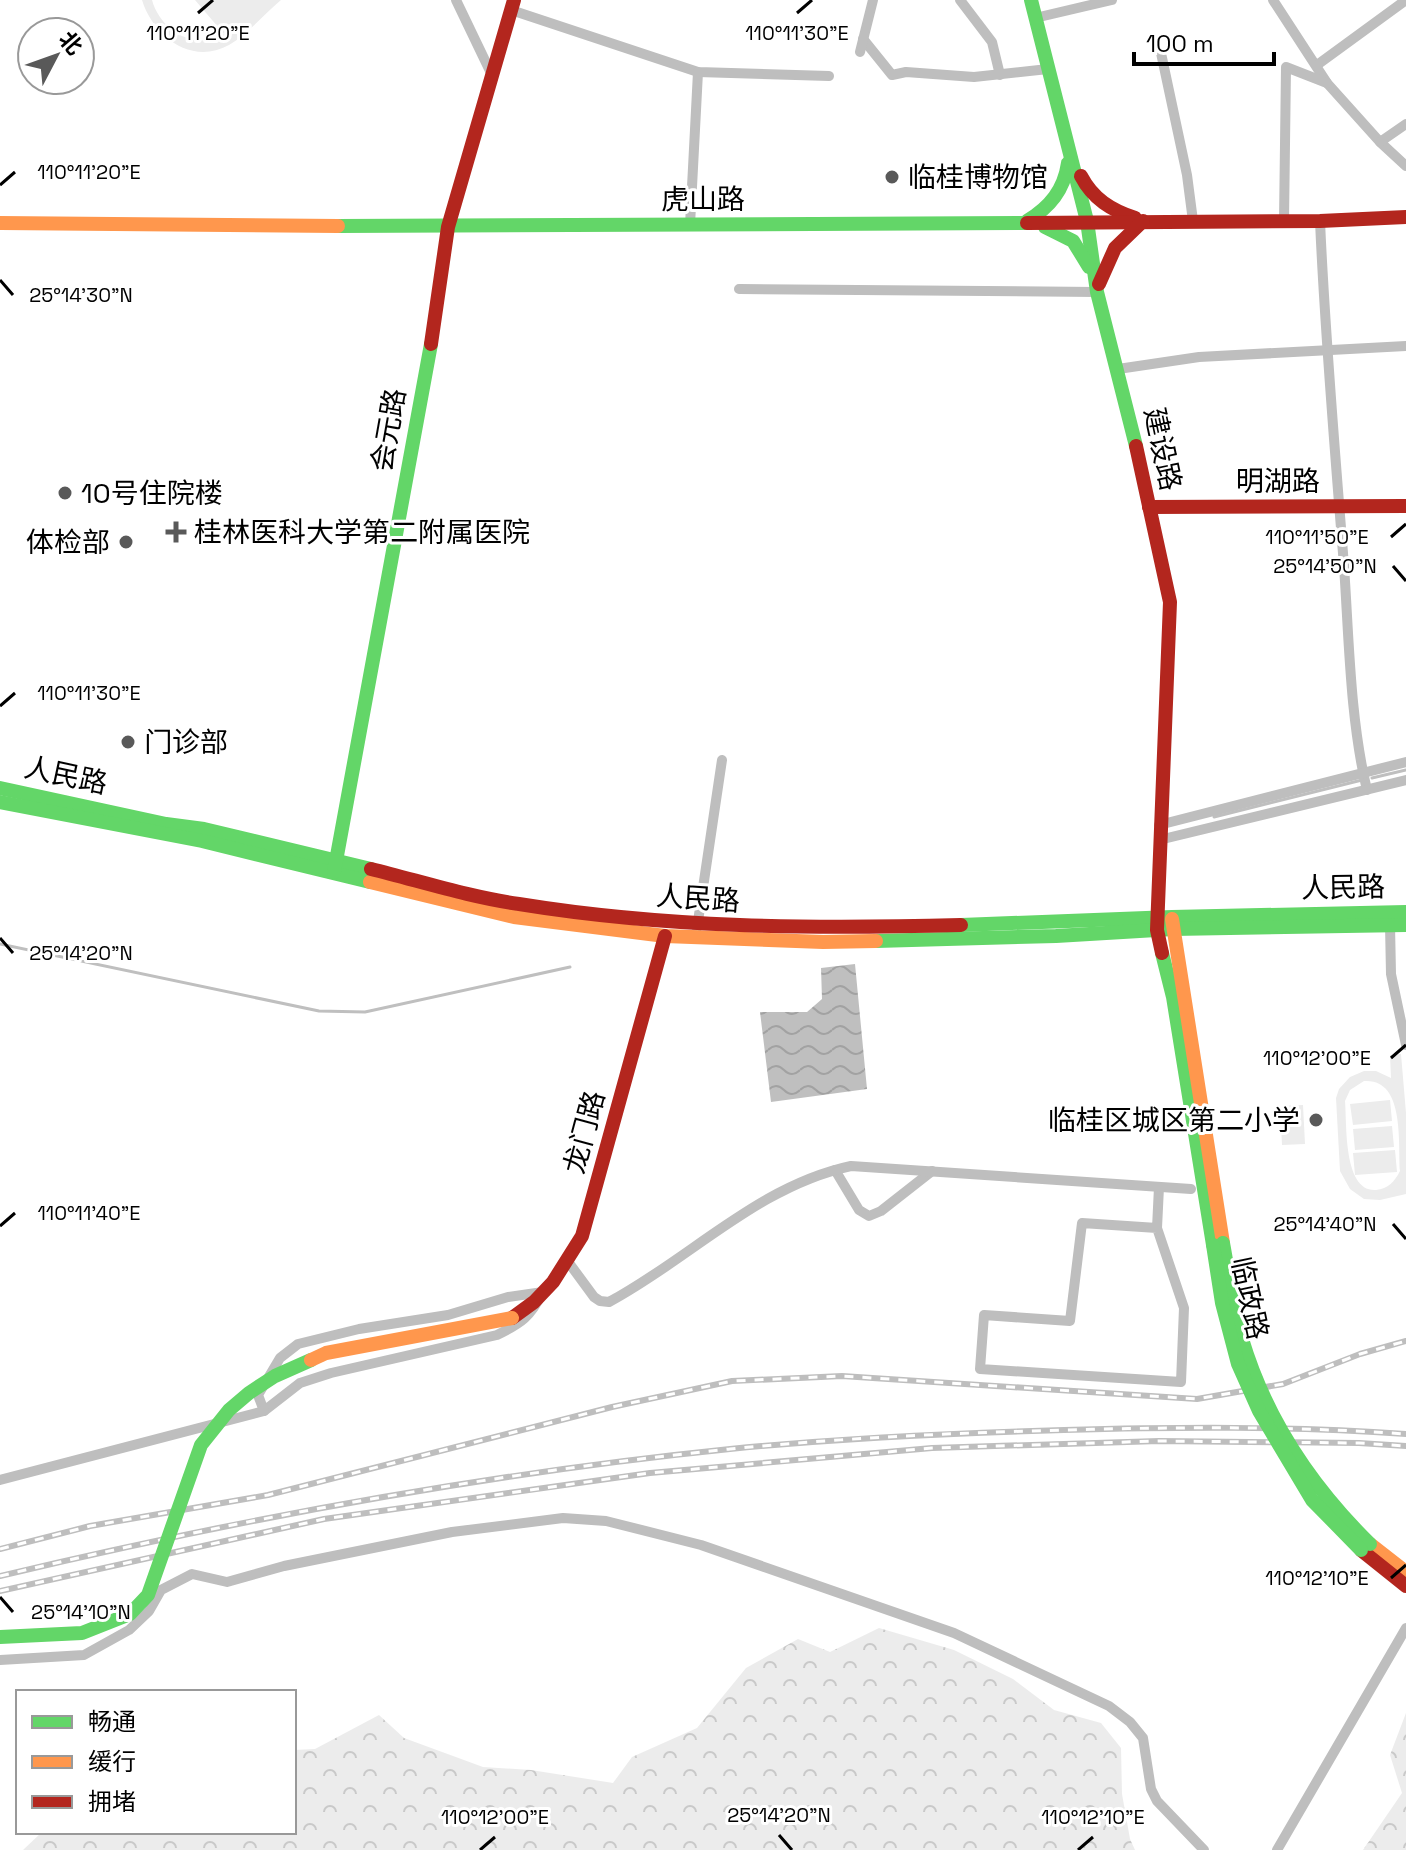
<svg xmlns="http://www.w3.org/2000/svg" width="1406" height="1850" font-family="'Space Grotesk','Noto Sans SC',sans-serif">
<defs>
<pattern id="forest-crowns" width="20" height="18" patternUnits="userSpaceOnUse" patternTransform="scale(2)"><rect width="20" height="18" fill="#ececec"/><path d="M2 6a3 3 0 1 1 6 0M12 15a3 3 0 1 1 6 0" fill="none" stroke="#c9c9c9"/></pattern>
<pattern id="water-waves" width="16" height="10" patternUnits="userSpaceOnUse" patternTransform="scale(2)"><rect width="16" height="10" fill="#bfbfbf"/><path d="M0 5q4-4 8 0t8 0" fill="none" stroke="#a2a2a2"/></pattern>
</defs>
<rect width="100%" height="100%" fill="#fff"/>
<g fill="#ececec" fill-rule="evenodd">
<path d="M 142,0 L 152,0 C 160,30 195,52 224,34 L 195,0 L 281,0 C 264,14 248,34 229,45 C 191,66 153,36 142,0 Z"/>
<path d="M 1401,1054 L 1406,1113 L 1406,1194 L 1380,1200 L 1364,1199 L 1350,1189 L 1340,1171 L 1336,1098 L 1339,1089 L 1350,1077 L 1364,1071 L 1376,1071 L 1391,1078 L 1390,1055 ZM 1364,1081 C 1405,1078 1398,1142 1400,1171 C 1395,1181 1388,1189 1376,1190 C 1343,1192 1347,1124 1345,1101 L 1350,1090 Z"/>
<path d="M 1390,1100 L 1392,1121 L 1353,1125 L 1350,1104 Z"/>
<path d="M 1303,1105 L 1305,1144 L 1282,1145 L 1280,1106 Z"/>
<path d="M 1392,1126 L 1394,1147 L 1355,1150 L 1353,1129 Z"/>
<path d="M 1395,1150 L 1397,1172 L 1355,1175 L 1353,1153 Z"/>
</g>
<g fill="url(#forest-crowns)">
<path d="M 879,1628 L 954,1650 L 1013,1679 L 1054,1710 L 1101,1723 L 1121,1748 L 1122,1794 L 1130,1839 L 1135,1850 L 23,1850 L 42,1832 L 294,1832 L 294,1750 L 315,1749 L 379,1715 L 404,1738 L 483,1767 L 531,1770 L 613,1783 L 632,1757 L 697,1728 L 746,1668 L 798,1639 L 830,1652 Z"/>
<path d="M 1406,1713 L 1406,1850 L 1363,1850 L 1402,1793 L 1390,1755 Z"/>
</g>
<path fill="url(#water-waves)" d="M 855,964 L 867,1089 L 771,1102 L 760,1012 L 807,1012 L 822,999 L 821,968 Z"/>
<g fill="none" stroke-linecap="round" stroke-linejoin="round">
<g stroke="#bfbfbf" stroke-width="3">
<path d="M 1372,778 L 1406,770"/>
<path d="M 1214,817 L 1362,780"/>
<path d="M 0,944 L 319,1011 L 365,1012 L 570,967"/>
</g>
<g stroke="#bebebe" stroke-width="10">
<path d="M 456,0 L 491,73"/>
<path d="M 960,0 L 992,42 L 1000,75"/>
<path d="M 1273,0 L 1327,83 L 1380,142 L 1406,166"/>
<path d="M 511,10 L 698,72 L 829,76"/>
<path d="M 1035,18 L 1112,0"/>
<path d="M 863,39 L 892,75 L 906,72 L 974,77 L 1048,69"/>
<path d="M 860,52 L 873,0"/>
<path d="M 1161,53 L 1187,175 L 1193,221"/>
<path d="M 1317,65 L 1406,0"/>
<path d="M 1380,142 L 1406,124"/>
<path d="M 1284,221 L 1286,67 L 1327,83"/>
<path d="M 1320,221 C 1325,336 1335,451 1344,566 C 1349,638 1350,720 1367,790"/>
<path d="M 690,225 L 698,72"/>
<path d="M 739,289 L 1097,292"/>
<path d="M 1118,369 L 1199,357 L 1406,346"/>
<path d="M 1159,825 L 1406,762"/>
<path d="M 1159,840 L 1406,780"/>
<path d="M 1390,925 L 1391,974 L 1406,1045"/>
<path d="M 697,928 L 722,760"/>
<path d="M 835,1170 L 859,1210 L 869,1216 L 881,1211 L 932,1171"/>
<path d="M 1157,1228 L 1082,1223 L 1070,1321 L 984,1315 L 980,1369 L 1181,1382 L 1184,1308 L 1157,1228 L 1159,1187"/>
<path d="M 569,1263 L 594,1297 L 600,1301 L 609,1302 C 691,1258 758,1186 851,1166 L 1191,1189"/>
<path d="M 543,1292 C 530,1317 522,1323 497,1335 L 331,1373 L 300,1383 L 264,1411 L 258,1395 L 280,1358 L 298,1344 L 359,1329 L 448,1315 L 508,1297 Z"/>
<path d="M 0,1480 L 264,1411"/>
<path d="M 0,1660 L 84,1655 L 129,1630 L 149,1611 L 161,1590 L 192,1574 L 227,1582 L 284,1566 L 452,1532 L 563,1518 L 606,1521 L 701,1545 L 954,1633 L 1109,1706 L 1130,1722 L 1143,1738 L 1151,1789 L 1157,1801 L 1204,1850"/>
<path d="M 1277,1850 L 1406,1628"/>
</g>
<g stroke="#63d668" stroke-width="14">
<path d="M 1031,0 L 1087,221 L 1097,292 L 1136,446"/>
<path d="M 1027,221 C 1050,207 1064,190 1068,163"/>
<path d="M 338,226 L 1027,223"/>
<path d="M 1045,227 L 1073,241 L 1089,267"/>
<path d="M 0,788 L 166,824 L 204,829 L 371,869"/>
<path d="M 0,802 L 202,841 L 370,882"/>
<path d="M 334,872 L 431,344"/>
<path d="M 961,925 L 1172,917 L 1406,912"/>
<path d="M 876,941 L 1056,936 L 1173,929 L 1406,925"/>
<path d="M 1162,953 L 1173,997 L 1213,1245"/>
</g>
<g stroke="#ff974d" stroke-width="14">
<path d="M 0,223 L 338,226"/>
<path d="M 370,882 L 514,917 L 665,936 L 823,942 L 876,941"/>
<path d="M 1172,919 L 1223,1243"/>
<path d="M 1370,1544 L 1406,1572"/>
</g>
<g stroke="#b3261e" stroke-width="14">
<path d="M 1081,176 C 1093,199 1111,210 1135,218"/>
<path d="M 1027,223 L 1320,221 L 1406,217"/>
<path d="M 1099,284 L 1115,248 L 1143,221"/>
<path d="M 431,344 L 448,227 L 514,0"/>
<path d="M 1136,446 L 1170,602 L 1157,930 L 1162,953"/>
<path d="M 1149,507 L 1406,506"/>
<path d="M 371,869 C 420,881 469,897 519,904 C 667,928 812,929 961,925"/>
<path d="M 512,1318 L 534,1302 L 553,1282 L 582,1236 L 665,936"/>
<path d="M 1361,1550 L 1406,1586"/>
</g>
<defs>
<g id="rail">
<path d="M 0,1549 L 90,1526 L 268,1495 L 612,1407 L 732,1381 L 842,1376 L 1197,1399 L 1283,1384 L 1360,1354 L 1406,1341"/>
<path d="M 0,1576 C 240,1519 484,1474 730,1449 C 841,1438 952,1433 1064,1430 C 1178,1427 1292,1426 1406,1434"/>
<path d="M 0,1591 L 324,1519 L 650,1473 L 932,1448 L 1159,1441 L 1359,1443 L 1406,1446"/>
</g>
</defs>
<use href="#rail" stroke="#bebebe" stroke-width="6"/>
<use href="#rail" stroke="#fff" stroke-width="3" stroke-dasharray="9" stroke-linecap="butt"/>
<g stroke="#63d668" stroke-width="14">
<path d="M 1223,1243 C 1229,1275 1233,1308 1242,1339 C 1266,1419 1311,1486 1370,1544"/>
<path d="M 1213,1245 L 1222,1303 L 1238,1364 L 1259,1411 L 1312,1500 L 1361,1550"/>
<path d="M 0,1637 L 82,1633 L 130,1614 L 148,1595 L 201,1445 L 229,1410 L 249,1393 L 275,1376 L 311,1360"/>
</g>
<path stroke="#ff974d" stroke-width="14" d="M 311,1360 L 326,1353 L 512,1318"/>
</g>
<path fill="none" stroke="#000" stroke-width="3" d="M 198,13 L 213,0M 797,13 L 812,0M 0,185 L 15,172M 0,280 L 13,295M 1391,537 L 1406,524M 1393,566 L 1406,581M 0,706 L 15,693M 0,938 L 13,953M 1391,1058 L 1406,1045M 1393,1224 L 1406,1239M 0,1226 L 15,1213M 1391,1578 L 1406,1565M 0,1597 L 13,1612M 779,1835 L 792,1850M 480,1850 L 495,1837M 1078,1850 L 1093,1837"/>
<g fill="#595959" stroke="#fff" stroke-width="3">
<circle cx="892" cy="177" r="8"/>
<circle cx="65" cy="493" r="8"/>
<path d="M172 520h8v8h8v8h-8v8h-8v-8h-8v-8h8z"/>
<circle cx="126" cy="542" r="8"/>
<circle cx="128" cy="742" r="8"/>
<circle cx="1316" cy="1120" r="8"/>
</g>
<g text-anchor="middle" stroke-width="6" stroke-linejoin="round" paint-order="stroke">
<g font-size="28" fill="#000" stroke="#fff" text-anchor="start">
<text x="908" y="187">临桂博物馆</text>
<text x="81" y="503">10号住院楼</text>
<text x="194" y="542">桂林医科大学第二附属医院</text>
<text x="110" y="552" text-anchor="end">体检部</text>
<text x="144" y="752">门诊部</text>
<text x="1300" y="1130" text-anchor="end">临桂区城区第二小学</text>
</g>
<g font-size="28" fill="#000" stroke="#fff">
<text x="703" y="209">虎山路</text>
<text transform="translate(388 430) rotate(-80)" y="10">会元路</text>
<text transform="translate(1163 449) rotate(78)" y="10">建设路</text>
<text x="1278" y="491">明湖路</text>
<text transform="translate(66 775) rotate(12)" y="10">人民路</text>
<text transform="translate(1343 887) rotate(-1)" y="10">人民路</text>
<text transform="translate(698 898) rotate(4)" y="10">人民路</text>
<text transform="translate(584 1132) rotate(-75)" y="10">龙门路</text>
<text transform="translate(1250 1298) rotate(78)" y="10">临政路</text>
</g>
</g>
<g font-size="20" text-anchor="middle" fill="#000" stroke="#fff" stroke-width="6" stroke-linejoin="round" paint-order="stroke">
<text x="198" y="40">110°11'20"E</text>
<text x="797" y="40">110°11'30"E</text>
<text x="89" y="179">110°11'20"E</text>
<text x="81" y="302">25°14'30"N</text>
<text x="1317" y="544">110°11'50"E</text>
<text x="1325" y="573">25°14'50"N</text>
<text x="89" y="700">110°11'30"E</text>
<text x="81" y="960">25°14'20"N</text>
<text x="1317" y="1065">110°12'00"E</text>
<text x="89" y="1220">110°11'40"E</text>
<text x="1325" y="1231">25°14'40"N</text>
<text x="1317" y="1585">110°12'10"E</text>
<text x="81" y="1619">25°14'10"N</text>
<text x="779" y="1822">25°14'20"N</text>
<text x="495" y="1824">110°12'00"E</text>
<text x="1093" y="1824">110°12'10"E</text>
</g>
<rect x="16" y="1690" width="280" height="144" fill="#ffffff" stroke="#999999" stroke-width="2"/>
<rect x="32" y="1716" width="40" height="12" fill="#63d668" stroke="#999999" stroke-width="2"/>
<text x="88" y="1730" font-size="24" fill="#000000">畅通</text>
<rect x="32" y="1756" width="40" height="12" fill="#ff974d" stroke="#999999" stroke-width="2"/>
<text x="88" y="1770" font-size="24" fill="#000000">缓行</text>
<rect x="32" y="1796" width="40" height="12" fill="#b3261e" stroke="#999999" stroke-width="2"/>
<text x="88" y="1810" font-size="24" fill="#000000">拥堵</text>
<g transform="translate(56 56) rotate(49)"><circle r="38" fill="#ffffff" stroke="#999999" stroke-width="2"/>
<path d="M0-6L14 30L0 20L-14 30Z" fill="#595959"/>
<text y="-12" font-size="22" font-weight="bold" text-anchor="middle" fill="#000000">北</text>
</g>
<path d="M1134 52v12h140v-12" fill="none" stroke="#000000" stroke-width="4"/>
<text x="1146" y="52" font-size="24" fill="#000000" stroke="#ffffff" stroke-width="6" paint-order="stroke">100 m</text>
</svg>
